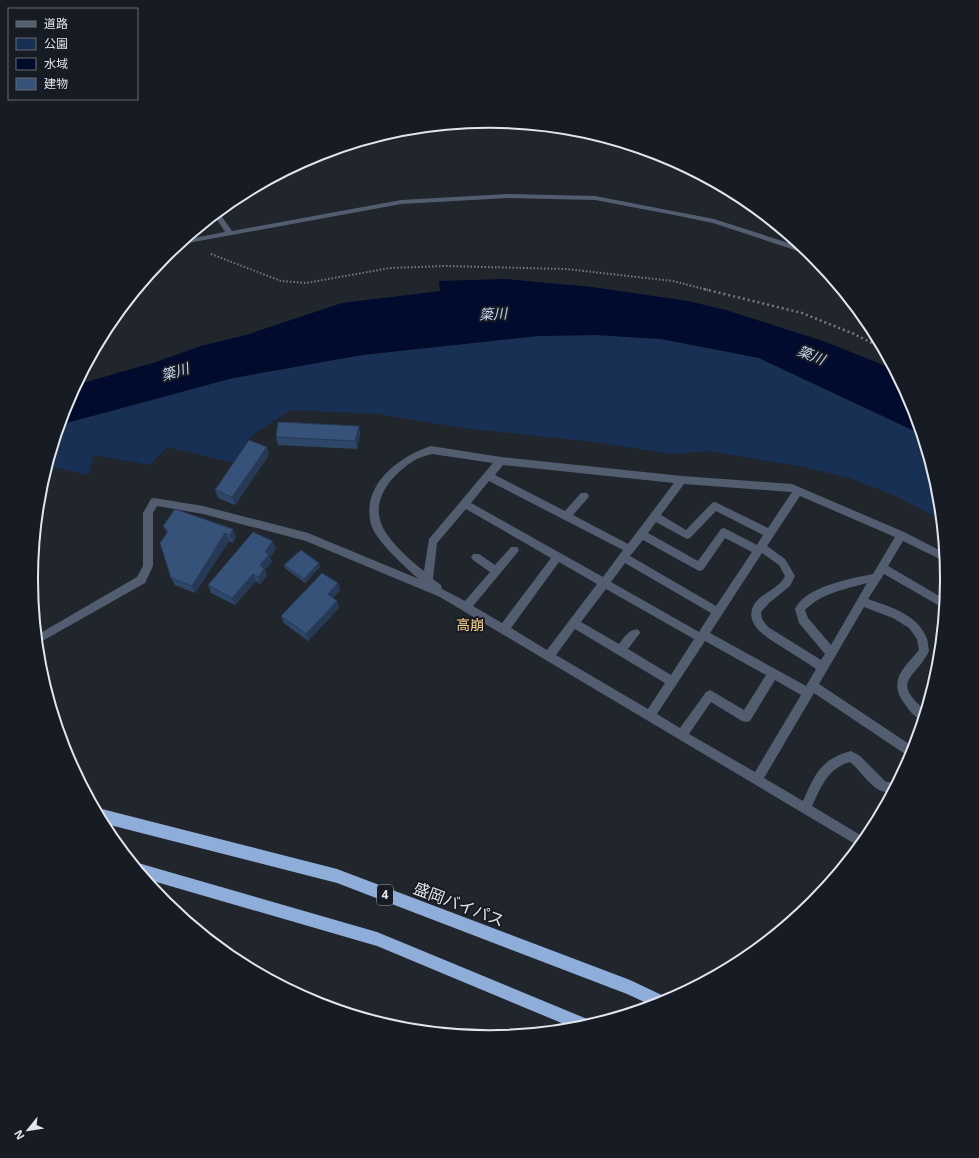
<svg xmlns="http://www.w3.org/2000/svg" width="979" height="1158" font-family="'Noto Sans','Noto Sans JP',sans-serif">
<rect width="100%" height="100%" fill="#21262d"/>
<path fill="#173054" d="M 596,335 L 661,339 L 759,358 L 920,434 L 923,435 L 939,490 L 942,520 L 893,495 L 850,478 L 803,467 L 709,451 L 672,454 L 594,442 L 463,428 L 378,414 L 291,410 L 251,436 L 234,463 L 167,447 L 150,465 L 94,455 L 88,475 L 57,468 L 45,472 L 59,425 L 233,378 L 362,355 L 539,336 Z"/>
<path fill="#000b2d" d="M 505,279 L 592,287 L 688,301 L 726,310 L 829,343 L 895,370 L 913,404 L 923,435 L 759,358 L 661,339 L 596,335 L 539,336 L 362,355 L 233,378 L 59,425 L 66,403 L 76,385 L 156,362 L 201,346 L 246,335 L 342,303 L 440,291 L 439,281 Z"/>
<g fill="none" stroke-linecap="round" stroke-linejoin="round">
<path stroke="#757a80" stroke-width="2" stroke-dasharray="1.5 2" stroke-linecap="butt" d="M 211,254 L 281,281 L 306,283 L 390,268 L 446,266 L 566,269 L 673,281 L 708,290"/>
<path stroke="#757a80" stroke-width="2.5" stroke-dasharray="2 3" stroke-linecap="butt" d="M 704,289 L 802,313 L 854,334 L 884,349"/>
<g fill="#525e70" fill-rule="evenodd">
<path d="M 508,194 L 595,196 L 714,219 L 804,248 L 816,257 L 713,223 L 674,215 L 595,200 L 508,198 L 401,204 L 177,245 L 184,240 L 225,232 L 214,215 L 218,211 L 232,231 L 401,200 Z"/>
<path d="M 431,446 L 501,457 L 682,476 L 792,484 L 904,532 L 945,553 L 946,562 L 903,541 L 888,566 L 946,600 L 945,609 L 884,574 L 868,599 C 890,607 918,614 927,639 C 928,642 928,647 929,651 C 916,679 889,680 926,711 L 923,721 C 916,718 909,711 905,704 C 887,681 904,668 919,650 L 917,639 L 909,628 L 893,618 L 864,607 L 819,684 L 915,748 L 911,758 L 814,693 L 764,778 L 803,801 C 815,774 821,759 851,751 L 860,756 L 885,781 L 887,782 L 899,782 L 893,792 C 874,796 863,772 850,762 C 828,768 821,787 812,806 L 867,839 L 860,847 L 440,597 L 306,541 L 203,514 L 157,506 L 153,513 L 153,566 L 145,583 L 37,644 L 37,635 L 137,577 L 143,566 L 143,513 L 151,499 L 154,498 L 203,506 L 308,533 L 419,579 C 406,568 375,540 371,524 C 361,485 398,457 431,446 ZM 432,454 L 493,463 L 429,539 L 424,571 C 411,561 386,539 381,523 C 372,498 392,475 412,462 C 417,458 425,456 432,454 ZM 503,465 L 674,483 L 628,544 L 573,515 L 587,499 L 589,496 L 587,493 L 581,493 L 565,511 L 495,475 ZM 489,481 L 623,550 L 603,577 L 471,503 ZM 684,484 L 791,492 L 792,492 L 768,528 L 715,502 L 712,503 L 686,530 L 661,515 ZM 800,496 L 895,537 L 873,574 C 850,579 806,586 795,609 L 799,623 L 825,654 L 821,660 L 768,627 L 762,619 L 761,612 L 769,603 L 790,586 L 795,576 L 785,559 L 767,546 ZM 466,509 L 551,558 L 502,623 L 473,606 L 517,553 L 519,550 L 517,547 L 511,547 L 495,565 L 479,554 L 473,554 L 471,557 L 473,560 L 490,572 L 465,601 L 442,589 L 441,585 L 433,579 L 437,543 ZM 716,511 L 763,535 L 757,545 L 724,528 L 721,529 L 698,561 L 648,533 L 656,522 L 687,539 L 690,538 ZM 725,538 L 752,552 L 716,606 L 630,556 L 643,540 L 699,571 L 703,570 ZM 762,553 L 779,565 L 785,576 C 779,589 763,592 755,603 C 741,625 770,639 785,649 C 795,655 806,662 816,669 L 806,686 L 710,633 ZM 559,562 L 597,584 L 547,650 L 511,628 ZM 625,563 L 711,613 L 699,632 L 611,582 ZM 867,583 L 831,645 L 808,618 L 805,610 C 821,593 846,589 867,583 ZM 606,589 L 694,639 L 671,675 L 628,649 L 640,633 L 639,630 C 630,627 624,638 619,644 L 581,622 ZM 575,629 L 665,683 L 648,709 L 556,655 ZM 705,641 L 766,675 L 744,710 L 710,690 L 706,692 L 680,728 L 657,714 ZM 775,680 L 801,695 L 755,772 L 689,734 L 711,702 L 742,721 L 746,722 L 750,721 Z"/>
</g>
<g fill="#8eadd9" fill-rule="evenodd">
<path d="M 98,808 L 337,869 L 630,980 L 668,998 L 669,1000 L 653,1006 L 627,994 L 337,883 L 102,823 L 95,809 Z"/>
<path d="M 138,863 L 377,932 L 592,1021 L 594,1024 L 576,1029 L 377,946 L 146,879 L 134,865 Z"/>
</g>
</g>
<g fill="#2e4768">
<path d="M 359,426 L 360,434 L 357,449 L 278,445 L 276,437 Z"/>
<path d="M 269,455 L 235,505 L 218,498 L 215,490 Z"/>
<path d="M 175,509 L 236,537 L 233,543 L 229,541 L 195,593 L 175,585 L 171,578 L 167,533 L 163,526 Z"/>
<path d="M 276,549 L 270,557 L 272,562 L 265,570 L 267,576 L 260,584 L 256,581 L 235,605 L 211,593 L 208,585 Z"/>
<path d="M 284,565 L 320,567 L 305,583 L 285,568 Z"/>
<path d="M 338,583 L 340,590 L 333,598 L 337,601 L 339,608 L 308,641 L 284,623 L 281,616 Z"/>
</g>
<g fill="#263955">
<path d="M 359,426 L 360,434 L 357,449 L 355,441 Z"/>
<path d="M 267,447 L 269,455 L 235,505 L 232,497 Z"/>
<path d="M 233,529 L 236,537 L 233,543 L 230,535 Z"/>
<path d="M 225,533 L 229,541 L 195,593 L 192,586 Z"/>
<path d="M 273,541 L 276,549 L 270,557 L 272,562 L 265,570 L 267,576 L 260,584 L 258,577 L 260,565 L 265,552 Z"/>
<path d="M 319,563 L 320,567 L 305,583 L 304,579 Z"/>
<path d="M 253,574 L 256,581 L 235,605 L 232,598 Z"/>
<path d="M 338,583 L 340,590 L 330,602 L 328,594 Z"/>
<path d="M 337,601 L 339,608 L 308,641 L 306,634 Z"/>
</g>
<g fill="#365279" stroke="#263955">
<path d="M 278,422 L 359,426 L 355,441 L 276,437 Z"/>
<path d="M 249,440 L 267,447 L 232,497 L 215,490 Z"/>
<path d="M 175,509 L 233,529 L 230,535 L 225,533 L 192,586 L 171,578 L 160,543 L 168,531 L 163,526 Z"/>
<path d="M 253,532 L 273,541 L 265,552 L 269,555 L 260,565 L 264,569 L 258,577 L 253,574 L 232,598 L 208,585 Z"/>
<path d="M 301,550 L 319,563 L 304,579 L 284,565 Z"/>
<path d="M 322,573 L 338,583 L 328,594 L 337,601 L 306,634 L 281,616 Z"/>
</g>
<g text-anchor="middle" stroke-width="4" stroke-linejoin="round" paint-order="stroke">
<rect fill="#171c24" stroke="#a5a9af" stroke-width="1" x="377" y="885" width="16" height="20" rx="3"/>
<g font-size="12" font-weight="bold" fill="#e2e5ea">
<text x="385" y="899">4</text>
</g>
<g font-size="14" font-style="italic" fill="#c7d9f3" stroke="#171c24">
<text transform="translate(493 314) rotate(-3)" y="5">簗川</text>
<text transform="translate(811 355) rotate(22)" y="5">簗川</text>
<text transform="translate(175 372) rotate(-17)" y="5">簗川</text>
</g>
<g font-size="14" fill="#fccf8a" stroke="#171c24">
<text x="470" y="630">高崩</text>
</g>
<g font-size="16" fill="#e2e5ea" stroke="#171c24">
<text transform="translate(459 904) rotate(21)" y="6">盛岡バイパス</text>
</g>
</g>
<path d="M0 0H979V1158H0ZM38 579a451 451 0 1 1 902 0a451 451 0 1 1-902 0Z" fill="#171c24" fill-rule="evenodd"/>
<path fill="none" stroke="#e2e5ea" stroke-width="2" d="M38 579a451 451 0 1 1 902 0a451 451 0 1 1-902 0Z"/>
<rect x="8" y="8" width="130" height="92" fill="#171c24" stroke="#686c73"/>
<rect x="16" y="21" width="20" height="6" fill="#525e70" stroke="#686c73"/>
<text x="44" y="28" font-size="12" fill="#e2e5ea">道路</text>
<rect x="16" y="38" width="20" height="12" fill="#173054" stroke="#686c73"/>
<text x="44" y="48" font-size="12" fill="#e2e5ea">公園</text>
<rect x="16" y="58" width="20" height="12" fill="#000b2d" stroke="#686c73"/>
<text x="44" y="68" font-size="12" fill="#e2e5ea">水域</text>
<rect x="16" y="78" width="20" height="12" fill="#365279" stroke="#686c73"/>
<text x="44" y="88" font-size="12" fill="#e2e5ea">建物</text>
<g transform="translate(28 1130) rotate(240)" stroke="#171c24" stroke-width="3" paint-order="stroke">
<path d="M0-3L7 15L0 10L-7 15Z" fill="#e2e5ea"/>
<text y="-6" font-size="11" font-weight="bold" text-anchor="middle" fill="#e2e5ea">N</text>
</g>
</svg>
